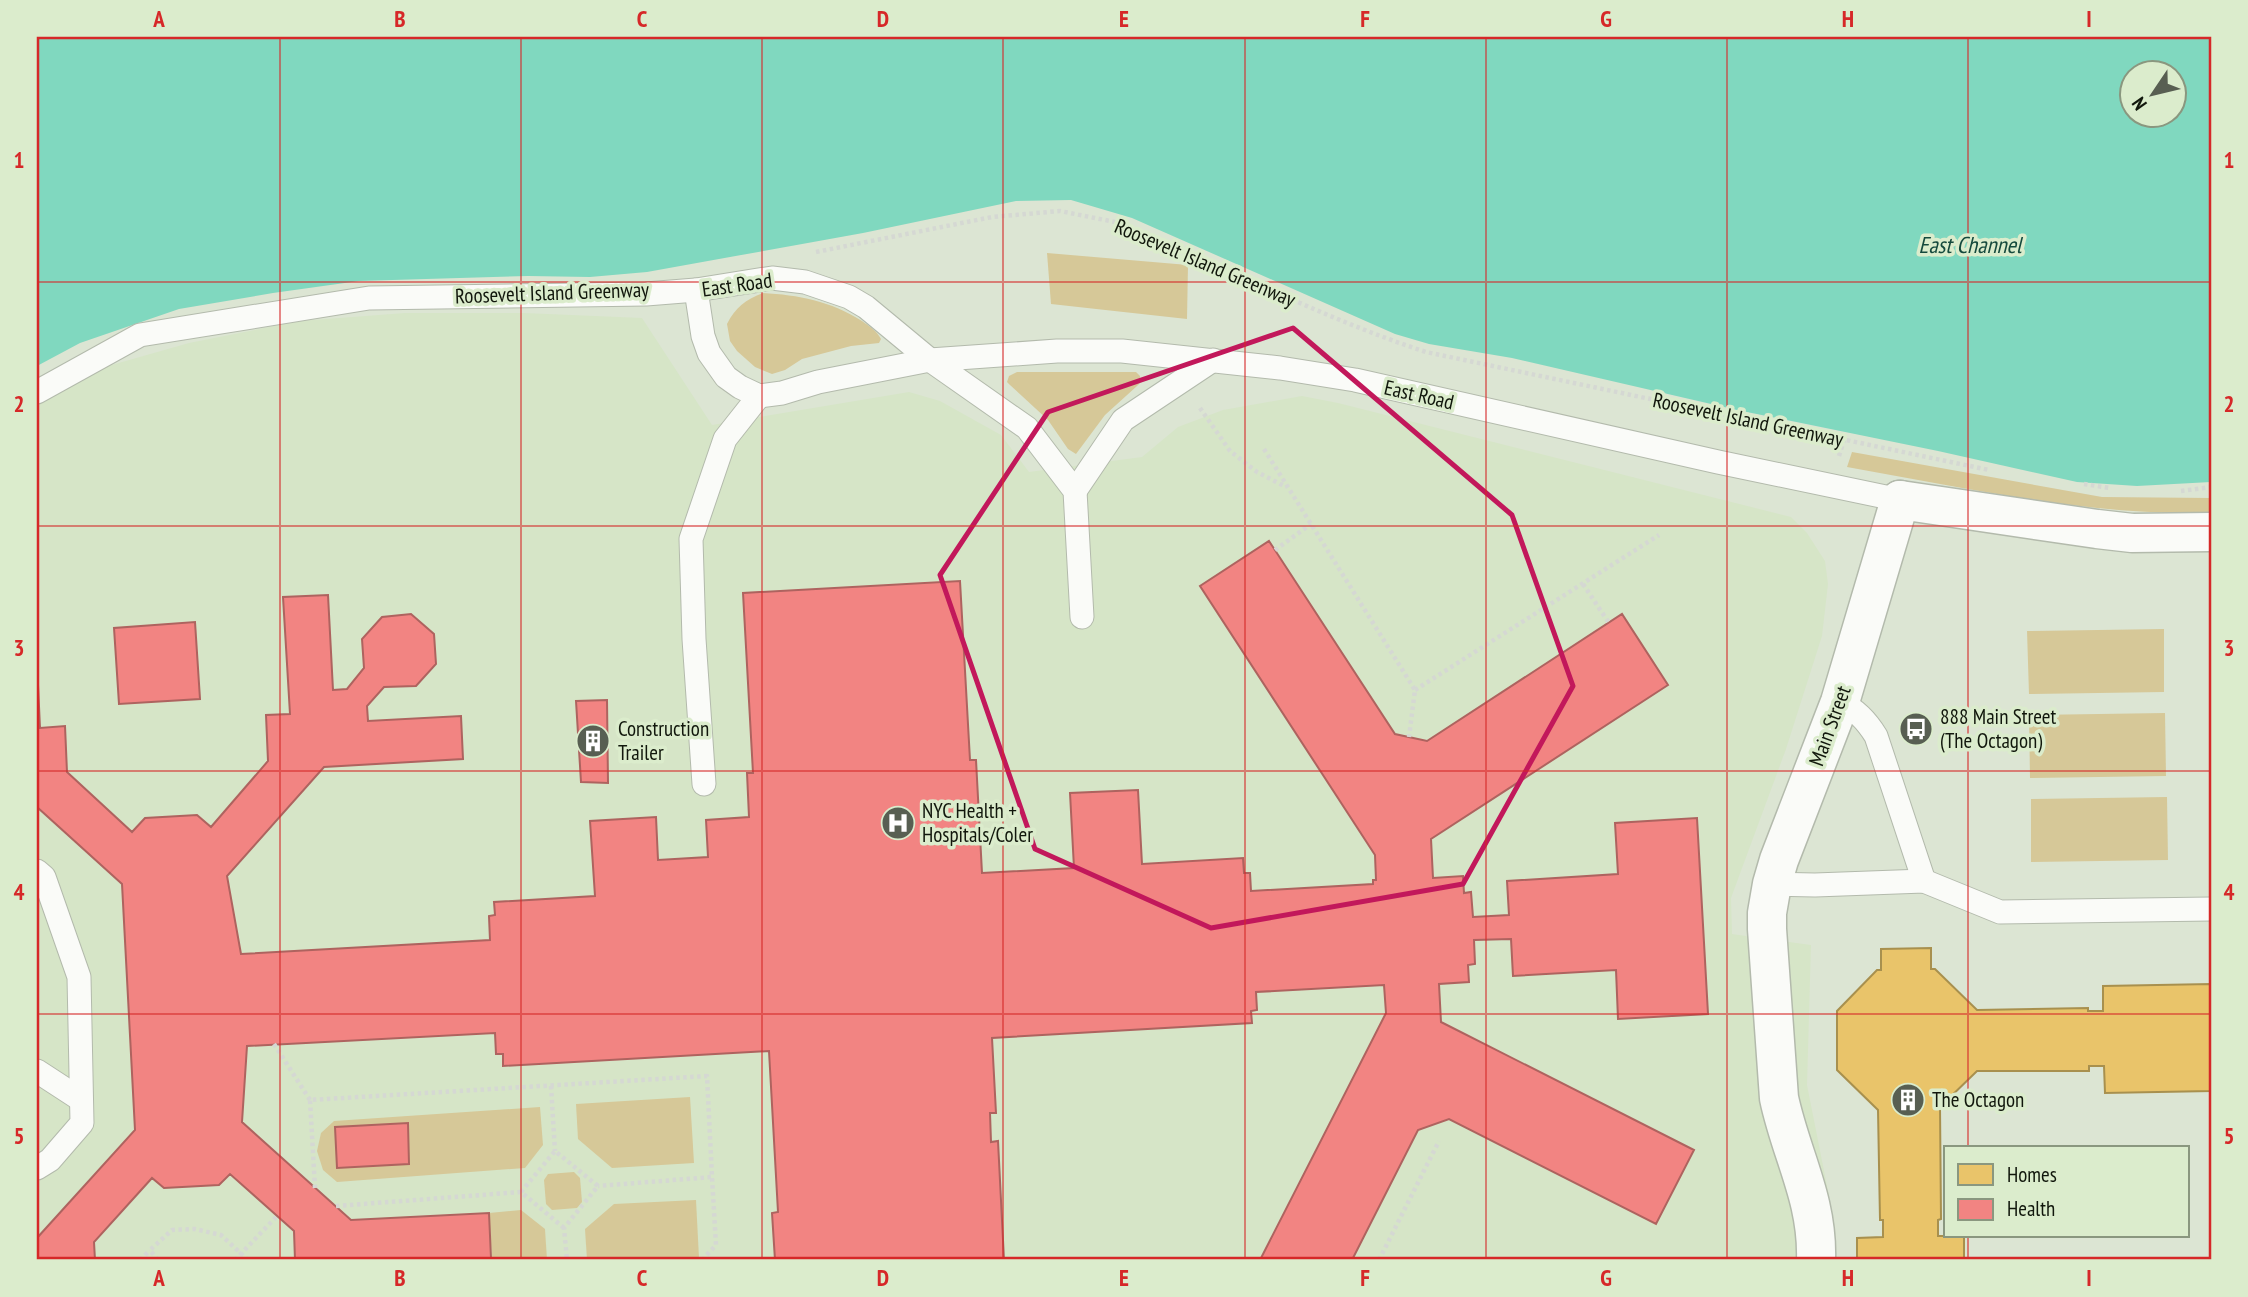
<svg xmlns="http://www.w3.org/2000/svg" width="2248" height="1297" font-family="'PT Sans Narrow',sans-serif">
<rect width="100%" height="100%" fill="#dce5d3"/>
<path fill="#d6e5c7" d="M 405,313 L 524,313 L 642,318 L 712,425 L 909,392 L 940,401 L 1001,435 L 1029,472 L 1142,457 L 1178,427 L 1223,410 L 1302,396 L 1338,403 L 1791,517 L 1807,533 L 1825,561 L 1828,584 L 1822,636 L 1786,749 L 1731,898 L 1732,934 L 1811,945 L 1807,1085 L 1829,1196 L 1827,1260 L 37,1260 L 37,402 L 94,370 L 189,343 L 300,321 Z"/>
<g fill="#d6c898">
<path d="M 1047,253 L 1188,265 L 1187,319 L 1051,304 Z"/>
<path d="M 763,293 C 798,295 831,301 862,321 C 869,326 877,331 881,339 L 879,343 L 851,346 L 802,359 L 785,370 L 772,374 L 755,367 L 737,351 L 730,341 L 727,324 C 735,308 746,299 763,293 Z"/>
<path d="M 1017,372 L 1136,372 L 1140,376 L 1140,383 L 1137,386 L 1105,415 L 1076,454 L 1068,449 L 1048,420 L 1010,385 L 1007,382 L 1009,376 Z"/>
<path d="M 1852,452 L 2102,497 L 2211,498 L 2211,513 C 2089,516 1967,488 1847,467 Z"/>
<path d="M 2164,629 L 2164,692 L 2029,694 L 2027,631 Z"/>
<path d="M 2165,713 L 2166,776 L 2030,778 L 2029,715 Z"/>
<path d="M 2167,797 L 2168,860 L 2031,862 L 2031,799 Z"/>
<path d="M 690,1097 L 694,1163 L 612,1168 L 578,1139 L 576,1104 Z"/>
<path d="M 540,1107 L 543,1145 L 525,1168 L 337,1182 L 323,1170 L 317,1151 L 321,1133 L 334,1121 Z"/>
<path d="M 574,1172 L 580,1178 L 582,1202 L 577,1208 L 552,1210 L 546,1204 L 544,1180 L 548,1174 Z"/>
<path d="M 696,1200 L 699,1258 L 587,1260 L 585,1229 L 614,1204 Z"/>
<path d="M 521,1210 L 545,1229 L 547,1260 L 492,1260 L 489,1213 Z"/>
</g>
<path fill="#80d8bf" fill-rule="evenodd" d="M 37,37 L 2211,37 L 2211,482 L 2137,486 L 2077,482 L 1938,451 L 1737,410 L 1512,358 L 1429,344 L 1395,334 L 1132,218 L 1071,200 L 1016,201 L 863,233 L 647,272 L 590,277 L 528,276 L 359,281 L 273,293 L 179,309 L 80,343 L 37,366 ZM 2132,74 L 2174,74 L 2174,116 L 2132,116 Z"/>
<path fill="#e9c46a" stroke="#a8904e" stroke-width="2" d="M 1931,948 L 1931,969 L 1935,969 L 1977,1010 L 2088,1008 L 2088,1011 L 2103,1011 L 2103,986 L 2211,984 L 2211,1091 L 2105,1093 L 2104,1066 L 2089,1066 L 2089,1071 L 1977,1071 L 1940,1107 L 1941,1219 L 1938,1220 L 1938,1236 L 1964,1236 L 1964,1260 L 1857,1260 L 1857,1238 L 1883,1237 L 1883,1220 L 1880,1220 L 1878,1110 L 1837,1070 L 1837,1011 L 1877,970 L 1881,970 L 1881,949 Z"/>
<g fill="#f28482" stroke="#ae635f" stroke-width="2">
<path d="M 1269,541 L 1395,734 L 1427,741 L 1622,614 L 1668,685 L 1431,839 L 1433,878 L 1463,876 L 1464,893 L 1471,892 L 1473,917 L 1509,915 L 1507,881 L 1618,874 L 1615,823 L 1697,818 L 1708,1014 L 1618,1019 L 1616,970 L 1513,976 L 1511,939 L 1474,940 L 1475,964 L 1468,965 L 1469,982 L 1439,984 L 1441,1022 L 1694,1150 L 1656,1224 L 1449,1119 L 1418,1130 L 1352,1260 L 1260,1260 L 1386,1013 L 1384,985 L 1256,992 L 1257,1010 L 1251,1011 L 1252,1023 L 992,1038 L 996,1113 L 990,1113 L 991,1142 L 998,1141 L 1004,1260 L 775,1260 L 772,1213 L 778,1212 L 769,1051 L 503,1066 L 503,1054 L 496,1054 L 495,1033 L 247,1046 L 242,1122 L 351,1220 L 489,1213 L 491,1258 L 446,1260 L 295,1260 L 294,1231 L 230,1174 L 219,1185 L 164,1188 L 152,1178 L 94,1242 L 95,1260 L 37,1260 L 37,1238 L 135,1130 L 122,884 L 37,807 L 37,663 L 40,728 L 65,726 L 67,772 L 132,832 L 145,818 L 197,815 L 211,827 L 268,761 L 266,715 L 290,714 L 283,597 L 328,595 L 333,690 L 347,689 L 364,668 L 362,639 L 382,617 L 411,614 L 434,634 L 436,664 L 416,686 L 384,687 L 367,706 L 368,721 L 461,716 L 463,759 L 324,767 L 227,876 L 241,954 L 490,940 L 489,916 L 495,915 L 494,902 L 595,896 L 590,821 L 656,817 L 658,860 L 708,857 L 706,820 L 749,817 L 747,773 L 753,773 L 743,593 L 960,581 L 970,760 L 976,760 L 982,873 L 1074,868 L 1070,793 L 1138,790 L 1142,864 L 1243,858 L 1244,873 L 1250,873 L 1251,891 L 1373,884 L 1373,880 L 1376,880 L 1375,855 L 1200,586 Z"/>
<path d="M 195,622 L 200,699 L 119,704 L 114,628 Z"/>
<path d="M 607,700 L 608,783 L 581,782 L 576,701 Z"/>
<path d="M 408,1123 L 409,1164 L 337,1168 L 335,1127 Z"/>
</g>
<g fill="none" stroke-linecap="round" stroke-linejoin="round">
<defs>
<g id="lane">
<path d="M 696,290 L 703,336 L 709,353 L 726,377 L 740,387 L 759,396 L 782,393 L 818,382 L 930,360 L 1057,351 L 1122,351 L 1280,368 L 1355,380 L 1718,462 L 1900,500"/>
<path d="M 37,392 L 140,335 L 369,298 L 646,294 L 696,290 L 772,278 L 805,282 L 849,297 L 866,307 L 930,360 L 1027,428 L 1075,491 L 1082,617"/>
<path d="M 1075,491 L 1123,420 L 1213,360"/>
<path d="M 1840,702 C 1856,710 1866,720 1876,736 L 1924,881"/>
<path d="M 704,784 L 694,639 L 691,539 L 725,439 L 759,396"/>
<path d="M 37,871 L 44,877 L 79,977 L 82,1123 L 50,1160 L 37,1168"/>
<path d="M 1772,884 L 1815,885 L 1924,881 L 2000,912 L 2211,909"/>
<path d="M 37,1071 L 80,1099"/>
</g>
<path id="street" d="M 1816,1260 C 1818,1199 1791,1155 1779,1098 L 1767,929 L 1767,913 L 1772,884 L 1779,860 L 1840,702 L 1900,500"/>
<path id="secondary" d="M 1900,500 L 2097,529 L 2132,533 L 2211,532"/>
</defs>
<use href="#lane" stroke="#b3baac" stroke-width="25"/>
<use href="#street" stroke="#b3baac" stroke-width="41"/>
<use href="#secondary" stroke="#b3baac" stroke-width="41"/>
<g stroke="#d5d8d3" stroke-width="4.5" stroke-dasharray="3.5 3.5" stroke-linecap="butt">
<path d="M 816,252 L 992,217 L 1060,211 L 1115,222 L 1143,233 C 1237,273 1328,320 1426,352 L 1989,470"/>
<path d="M 1200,408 L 1230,451 L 1257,472 L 1286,487"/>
<path d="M 1264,449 L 1415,690 L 1409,737"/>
<path d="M 1839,456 L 1844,440"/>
<path d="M 2084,484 L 2110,488"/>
<path d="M 2181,491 L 2211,487"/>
<path d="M 1275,550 L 1311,524"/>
<path d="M 1583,584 L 1609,623"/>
<path d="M 1415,690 L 1659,535"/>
<path d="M 274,1044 L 310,1100"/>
<path d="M 551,1086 L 555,1151"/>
<path d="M 315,1188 L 310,1100 L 707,1076 L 712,1177 L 598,1186"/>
<path d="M 336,1206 L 521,1192"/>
<path d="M 564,1228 L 521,1192 L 555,1151 L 598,1186 L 564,1228 L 567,1260"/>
<path d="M 140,1260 L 150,1250"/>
<path d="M 158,1260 L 150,1250 L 172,1230 L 195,1229 L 221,1235 L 248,1260"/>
<path d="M 235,1260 L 277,1216"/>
<path d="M 702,1260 L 716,1245 L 712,1177"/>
<path d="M 1379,1260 L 1439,1141"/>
</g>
<use href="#lane" stroke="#fafbf8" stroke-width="23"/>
<use href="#street" stroke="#fafbf8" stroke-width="38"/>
<use href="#secondary" stroke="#fafbf8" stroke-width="38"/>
</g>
<path fill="none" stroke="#c2185b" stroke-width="5" stroke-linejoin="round" d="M 1293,328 L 1512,515 L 1573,686 L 1463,884 L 1211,928 L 1035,849 L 940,575 L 1048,412 Z"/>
<path fill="none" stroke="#d62828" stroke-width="2" stroke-opacity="0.55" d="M 280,37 L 280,1260M 521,37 L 521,1260M 762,37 L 762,1260M 1003,37 L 1003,1260M 1245,37 L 1245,1260M 1486,37 L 1486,1260M 1727,37 L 1727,1260M 1968,37 L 1968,1148M 37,282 L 2211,282M 37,526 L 2211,526M 37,771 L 2211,771M 37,1014 L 2211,1014M 1968,1236 L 1968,1260"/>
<defs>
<symbol id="bus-disc" viewBox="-11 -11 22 22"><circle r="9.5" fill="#585f52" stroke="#dbeccc"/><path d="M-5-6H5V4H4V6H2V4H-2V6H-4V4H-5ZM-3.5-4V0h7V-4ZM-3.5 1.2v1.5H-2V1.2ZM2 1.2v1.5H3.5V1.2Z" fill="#fff"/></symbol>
<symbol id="building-disc" viewBox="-11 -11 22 22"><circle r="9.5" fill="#585f52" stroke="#dbeccc"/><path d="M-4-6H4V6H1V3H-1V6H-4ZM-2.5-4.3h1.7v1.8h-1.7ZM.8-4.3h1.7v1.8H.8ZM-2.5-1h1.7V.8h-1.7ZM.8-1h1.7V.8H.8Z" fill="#fff"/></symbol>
<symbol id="hospital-disc" viewBox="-11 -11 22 22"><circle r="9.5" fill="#585f52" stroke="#dbeccc"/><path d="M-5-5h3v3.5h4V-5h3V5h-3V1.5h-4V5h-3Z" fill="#fff"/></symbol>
</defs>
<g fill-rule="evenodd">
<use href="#bus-disc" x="1897" y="710" width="38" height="38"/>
<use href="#building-disc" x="574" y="722" width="38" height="38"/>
<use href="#hospital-disc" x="879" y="804" width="38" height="38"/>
<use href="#building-disc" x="1889" y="1081" width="38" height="38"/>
</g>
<g text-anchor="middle" stroke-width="7" stroke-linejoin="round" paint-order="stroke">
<g font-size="21" fill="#11170c" stroke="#dbeccc">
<text transform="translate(1205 263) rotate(23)" y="7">Roosevelt Island Greenway</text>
<text transform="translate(737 285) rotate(-8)" y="7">East Road</text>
<text transform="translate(552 293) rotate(-2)" y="7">Roosevelt Island Greenway</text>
<text transform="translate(1419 395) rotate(13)" y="7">East Road</text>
<text transform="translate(1748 420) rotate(12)" y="7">Roosevelt Island Greenway</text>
<text transform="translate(1830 726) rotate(-70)" y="7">Main Street</text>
</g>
<g font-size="21" fill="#11170c" stroke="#dbeccc" text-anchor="start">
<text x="1940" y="724">888 Main Street<tspan x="1940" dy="24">(The Octagon)</tspan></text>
<text x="618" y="736">Construction<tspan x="618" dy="24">Trailer</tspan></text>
<text x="922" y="818">NYC Health +<tspan x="922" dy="24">Hospitals/Coler</tspan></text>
<text x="1932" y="1107">The Octagon</text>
</g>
<g font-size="23" font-style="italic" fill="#154a3d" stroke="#dbeccc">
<text x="1970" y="253">East Channel</text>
</g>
</g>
<rect width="2248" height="1297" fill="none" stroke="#dbeccc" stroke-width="77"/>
<rect x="1944" y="1146" width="245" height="91" fill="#dbeccc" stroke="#8a977f" stroke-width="2"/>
<rect x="1958" y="1164" width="35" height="21" fill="#e9c46a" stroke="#8a977f" stroke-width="2"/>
<text x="2007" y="1182" font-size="21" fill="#11170c">Homes</text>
<rect x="1958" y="1199" width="35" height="21" fill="#f28482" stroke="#8a977f" stroke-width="2"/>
<text x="2007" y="1216" font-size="21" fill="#11170c">Health</text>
<g transform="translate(2153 94) rotate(235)"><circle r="33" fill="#dbeccc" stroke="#8a977f" stroke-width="2"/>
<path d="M0-5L12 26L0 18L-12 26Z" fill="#585f52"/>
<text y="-10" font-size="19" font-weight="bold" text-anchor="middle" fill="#11170c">N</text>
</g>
<rect x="38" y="38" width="2172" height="1220" fill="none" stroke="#d62828" stroke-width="2.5"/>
<g font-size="23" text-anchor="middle" font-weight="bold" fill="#d62828">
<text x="159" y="27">A</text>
<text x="400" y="27">B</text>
<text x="642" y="27">C</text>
<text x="883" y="27">D</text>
<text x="1124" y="27">E</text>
<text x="1365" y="27">F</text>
<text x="1606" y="27">G</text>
<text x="1848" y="27">H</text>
<text x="2089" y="27">I</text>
<text x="19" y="168">1</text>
<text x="2229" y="168">1</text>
<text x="19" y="412">2</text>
<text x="2229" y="412">2</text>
<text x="19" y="656">3</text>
<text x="2229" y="656">3</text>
<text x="19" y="900">4</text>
<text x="2229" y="900">4</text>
<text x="19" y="1144">5</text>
<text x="2229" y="1144">5</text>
<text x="159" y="1286">A</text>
<text x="400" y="1286">B</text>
<text x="642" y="1286">C</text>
<text x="883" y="1286">D</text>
<text x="1124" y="1286">E</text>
<text x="1365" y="1286">F</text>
<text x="1606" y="1286">G</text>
<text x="1848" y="1286">H</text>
<text x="2089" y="1286">I</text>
</g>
</svg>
